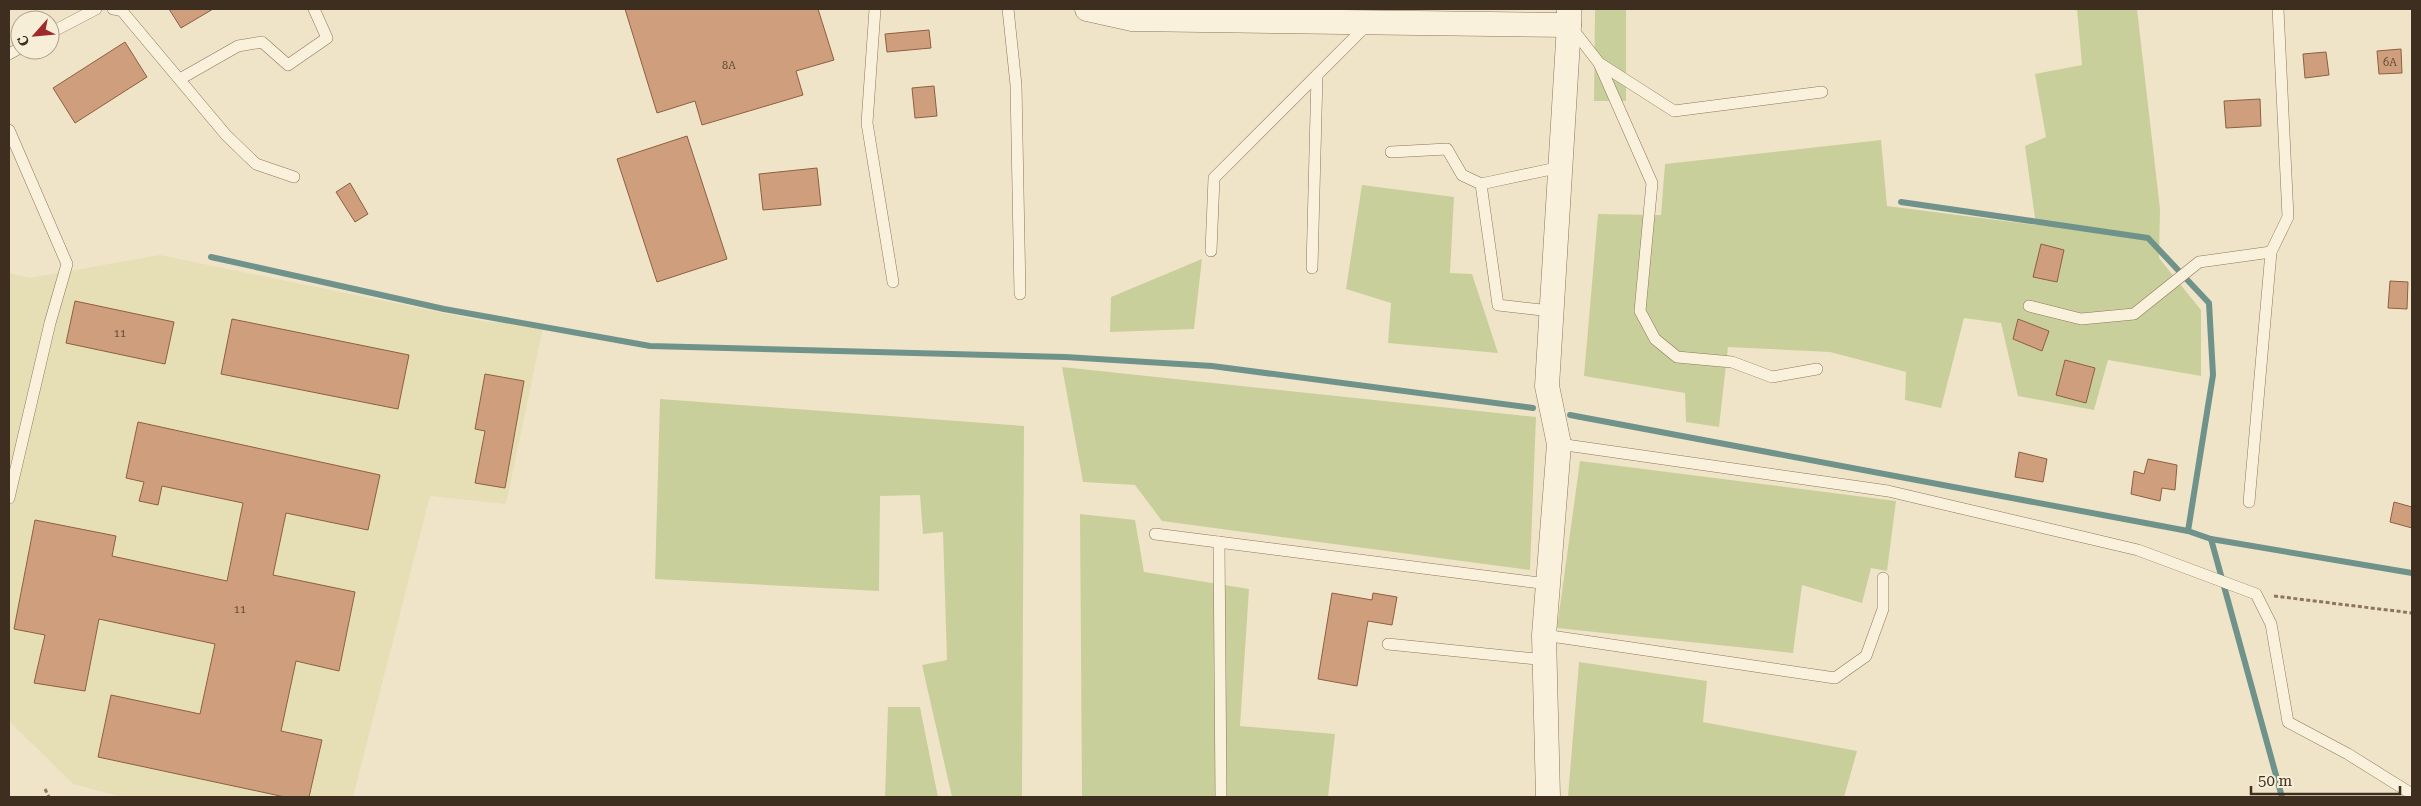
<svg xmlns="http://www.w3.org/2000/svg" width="2421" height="806" font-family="'Roboto Serif',serif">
<rect width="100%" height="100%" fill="#f0e4c8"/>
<path fill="#e6deb5" d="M 160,255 L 487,322 L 544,323 L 506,504 L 430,496 L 353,797 L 122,797 L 73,784 L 9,721 L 9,273 L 30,278 Z"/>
<g fill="#c9cf9b">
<path d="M 1595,9 L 1626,9 L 1626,101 L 1594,101 Z"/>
<path d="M 2077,9 L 2137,9 L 2160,209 L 2159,258 L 2201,310 L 2201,376 L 2108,360 L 2094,410 L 2018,396 L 2001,323 L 1964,318 L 1941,408 L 1905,400 L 1906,372 L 1830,352 L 1728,347 L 1719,427 L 1686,422 L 1685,393 L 1584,376 L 1598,214 L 1661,215 L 1665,164 L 1881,140 L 1887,206 L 2036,225 L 2025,146 L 2046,137 L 2035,74 L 2082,65 Z"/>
<path d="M 1362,185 L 1454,197 L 1450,273 L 1472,274 L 1498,353 L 1388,343 L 1391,303 L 1346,289 Z"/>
<path d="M 1202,259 L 1194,329 L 1110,332 L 1111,297 Z"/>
<path d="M 1062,367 L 1536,417 L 1530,570 L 1162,521 L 1135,485 L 1083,482 Z"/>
<path d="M 660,399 L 1024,426 L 1022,797 L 952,797 L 922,665 L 947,660 L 943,532 L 923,534 L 920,495 L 880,496 L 879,591 L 655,579 Z"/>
<path d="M 1580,461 L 1896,501 L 1887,571 L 1871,568 L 1862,603 L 1802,585 L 1793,653 L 1557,628 Z"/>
<path d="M 1080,514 L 1135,520 L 1144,572 L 1249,589 L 1240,726 L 1335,734 L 1328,797 L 1082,797 Z"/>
<path d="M 1579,662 L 1707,681 L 1703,722 L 1857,751 L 1844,797 L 1568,797 Z"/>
<path d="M 888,707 L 920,707 L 938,797 L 885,797 Z"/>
</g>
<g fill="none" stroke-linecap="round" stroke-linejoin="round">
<g stroke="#6f938a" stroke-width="6">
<path d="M 1901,202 L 2148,238 L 2209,303 L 2213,375 L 2188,531"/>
<path d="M 211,257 L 444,309 L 650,346 L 1065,357 L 1212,366 L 1533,408"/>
<path d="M 1570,415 L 2188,531 L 2211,539 L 2412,573"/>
<path d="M 2211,539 L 2282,797"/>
</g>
</g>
<g fill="#cf9f7d" stroke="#8d5f41">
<path d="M 169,9 L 213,9 L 181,28 Z"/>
<path d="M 625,9 L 818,9 L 834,60 L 796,71 L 803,95 L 702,125 L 695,101 L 657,113 Z"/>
<path d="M 929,30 L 931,48 L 887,52 L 885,34 Z"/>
<path d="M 125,42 L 147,77 L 75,123 L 53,88 Z"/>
<path d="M 2401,49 L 2402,73 L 2379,74 L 2377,51 Z"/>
<path d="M 2326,52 L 2329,75 L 2305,78 L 2303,54 Z"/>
<path d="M 934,86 L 937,116 L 915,118 L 912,88 Z"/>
<path d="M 2260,99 L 2261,126 L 2226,128 L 2224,101 Z"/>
<path d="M 687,136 L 727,259 L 657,282 L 617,159 Z"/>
<path d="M 817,168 L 821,205 L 763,210 L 759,174 Z"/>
<path d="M 350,183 L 368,214 L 355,222 L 336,192 Z"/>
<path d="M 2041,244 L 2064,250 L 2057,282 L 2033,277 Z"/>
<path d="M 2390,281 L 2408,282 L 2407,309 L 2388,308 Z"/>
<path d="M 75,301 L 174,322 L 165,364 L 66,343 Z"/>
<path d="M 232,319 L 409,355 L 398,409 L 221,374 Z"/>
<path d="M 2018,319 L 2049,331 L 2042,351 L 2013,339 Z"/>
<path d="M 2065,360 L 2095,368 L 2086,403 L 2056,395 Z"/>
<path d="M 485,374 L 524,381 L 505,488 L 475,483 L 485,431 L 475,429 Z"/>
<path d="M 138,422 L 380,475 L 368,530 L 286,513 L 273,575 L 355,592 L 339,671 L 296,661 L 281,731 L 322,740 L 309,797 L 285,797 L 98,757 L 111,695 L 200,714 L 215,644 L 99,619 L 85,691 L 34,683 L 45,635 L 14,629 L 35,520 L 116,536 L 112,556 L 227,581 L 243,503 L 162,486 L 158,505 L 139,501 L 144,482 L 126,478 Z"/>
<path d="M 2019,452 L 2047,459 L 2043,482 L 2015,477 Z"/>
<path d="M 2148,459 L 2177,465 L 2175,490 L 2162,488 L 2160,501 L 2131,494 L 2134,471 L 2144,474 Z"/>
<path d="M 2394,502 L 2412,507 L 2412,528 L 2390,522 Z"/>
<path d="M 1332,593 L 1372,600 L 1373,593 L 1397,597 L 1392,625 L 1368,621 L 1357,686 L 1318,679 Z"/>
</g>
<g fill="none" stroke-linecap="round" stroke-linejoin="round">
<defs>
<g id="lane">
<path d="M 113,9 L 122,11 L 226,135 L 256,164 L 294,177"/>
<path d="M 875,9 L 867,123 L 893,282"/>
<path d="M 1008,9 L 1016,85 L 1020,294"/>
<path d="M 1571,27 L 1599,63 L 1674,111 L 1822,92"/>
<path d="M 50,33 L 96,9"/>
<path d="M 9,54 L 20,48"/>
<path d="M 1599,63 L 1652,183 L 1640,311 L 1655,339 L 1677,357 L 1732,362 L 1772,377 L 1817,369"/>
<path d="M 180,79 L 238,46 L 262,42 L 288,65 L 327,38 L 314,9"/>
<path d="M 9,130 L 67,264 L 50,323 L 9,498"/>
<path d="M 1391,152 L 1447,149 L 1462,175 L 1481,184"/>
<path d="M 1211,251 L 1214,178 L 1369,23"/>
<path d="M 1312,268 L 1317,75"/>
<path d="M 2029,306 L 2081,319 L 2134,314 L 2199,262 L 2271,252"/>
<path d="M 1551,311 L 1498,305 L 1481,184 L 1561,167"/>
<path d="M 1559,444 L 1888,491 L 2138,550 L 2256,594 L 2271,624 L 2288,722 L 2348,754 L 2412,794"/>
<path d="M 2249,502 L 2271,252 L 2288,217 L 2278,9"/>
<path d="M 1155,534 L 1548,584"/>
<path d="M 1219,542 L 1221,797"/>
<path d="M 1544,635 L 1835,678 L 1866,656 L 1883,609 L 1883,578"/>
<path d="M 1388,644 L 1546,660"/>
</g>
<g id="street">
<path d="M 1087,9 L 1132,19 L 1569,25 L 1569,10"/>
<path d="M 1548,797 L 1544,635 L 1559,444 L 1547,386 L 1569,25"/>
</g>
</defs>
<use href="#lane" stroke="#8d765c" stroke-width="12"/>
<use href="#street" stroke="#8d765c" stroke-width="25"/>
<g stroke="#8d765c" stroke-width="3" stroke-dasharray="4 2.5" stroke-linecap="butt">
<path d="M 2274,596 L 2412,613"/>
<path d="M 45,789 L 49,797"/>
</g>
<use href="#lane" stroke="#faf1dc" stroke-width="11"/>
<use href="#street" stroke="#faf1dc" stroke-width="24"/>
</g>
<g text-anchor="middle" stroke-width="4.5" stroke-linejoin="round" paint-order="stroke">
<g font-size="11" fill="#624a37">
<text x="2390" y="66">6А</text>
<text x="729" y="69">8А</text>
<text x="120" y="337">11</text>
<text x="240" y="613">11</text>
</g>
</g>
<rect width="2421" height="806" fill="none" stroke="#3d2e20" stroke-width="20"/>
<g transform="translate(35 35) rotate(243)"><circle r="24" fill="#f7eed8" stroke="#ada18e"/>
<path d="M0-4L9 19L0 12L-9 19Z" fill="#9e2a2b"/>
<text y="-8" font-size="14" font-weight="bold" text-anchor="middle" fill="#3d2e20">С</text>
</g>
<path d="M2251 786v8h149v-8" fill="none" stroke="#3d2e20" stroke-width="2.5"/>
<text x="2258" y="786" font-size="15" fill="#3d2e20" stroke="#f7eed8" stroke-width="4" paint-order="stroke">50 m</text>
</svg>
